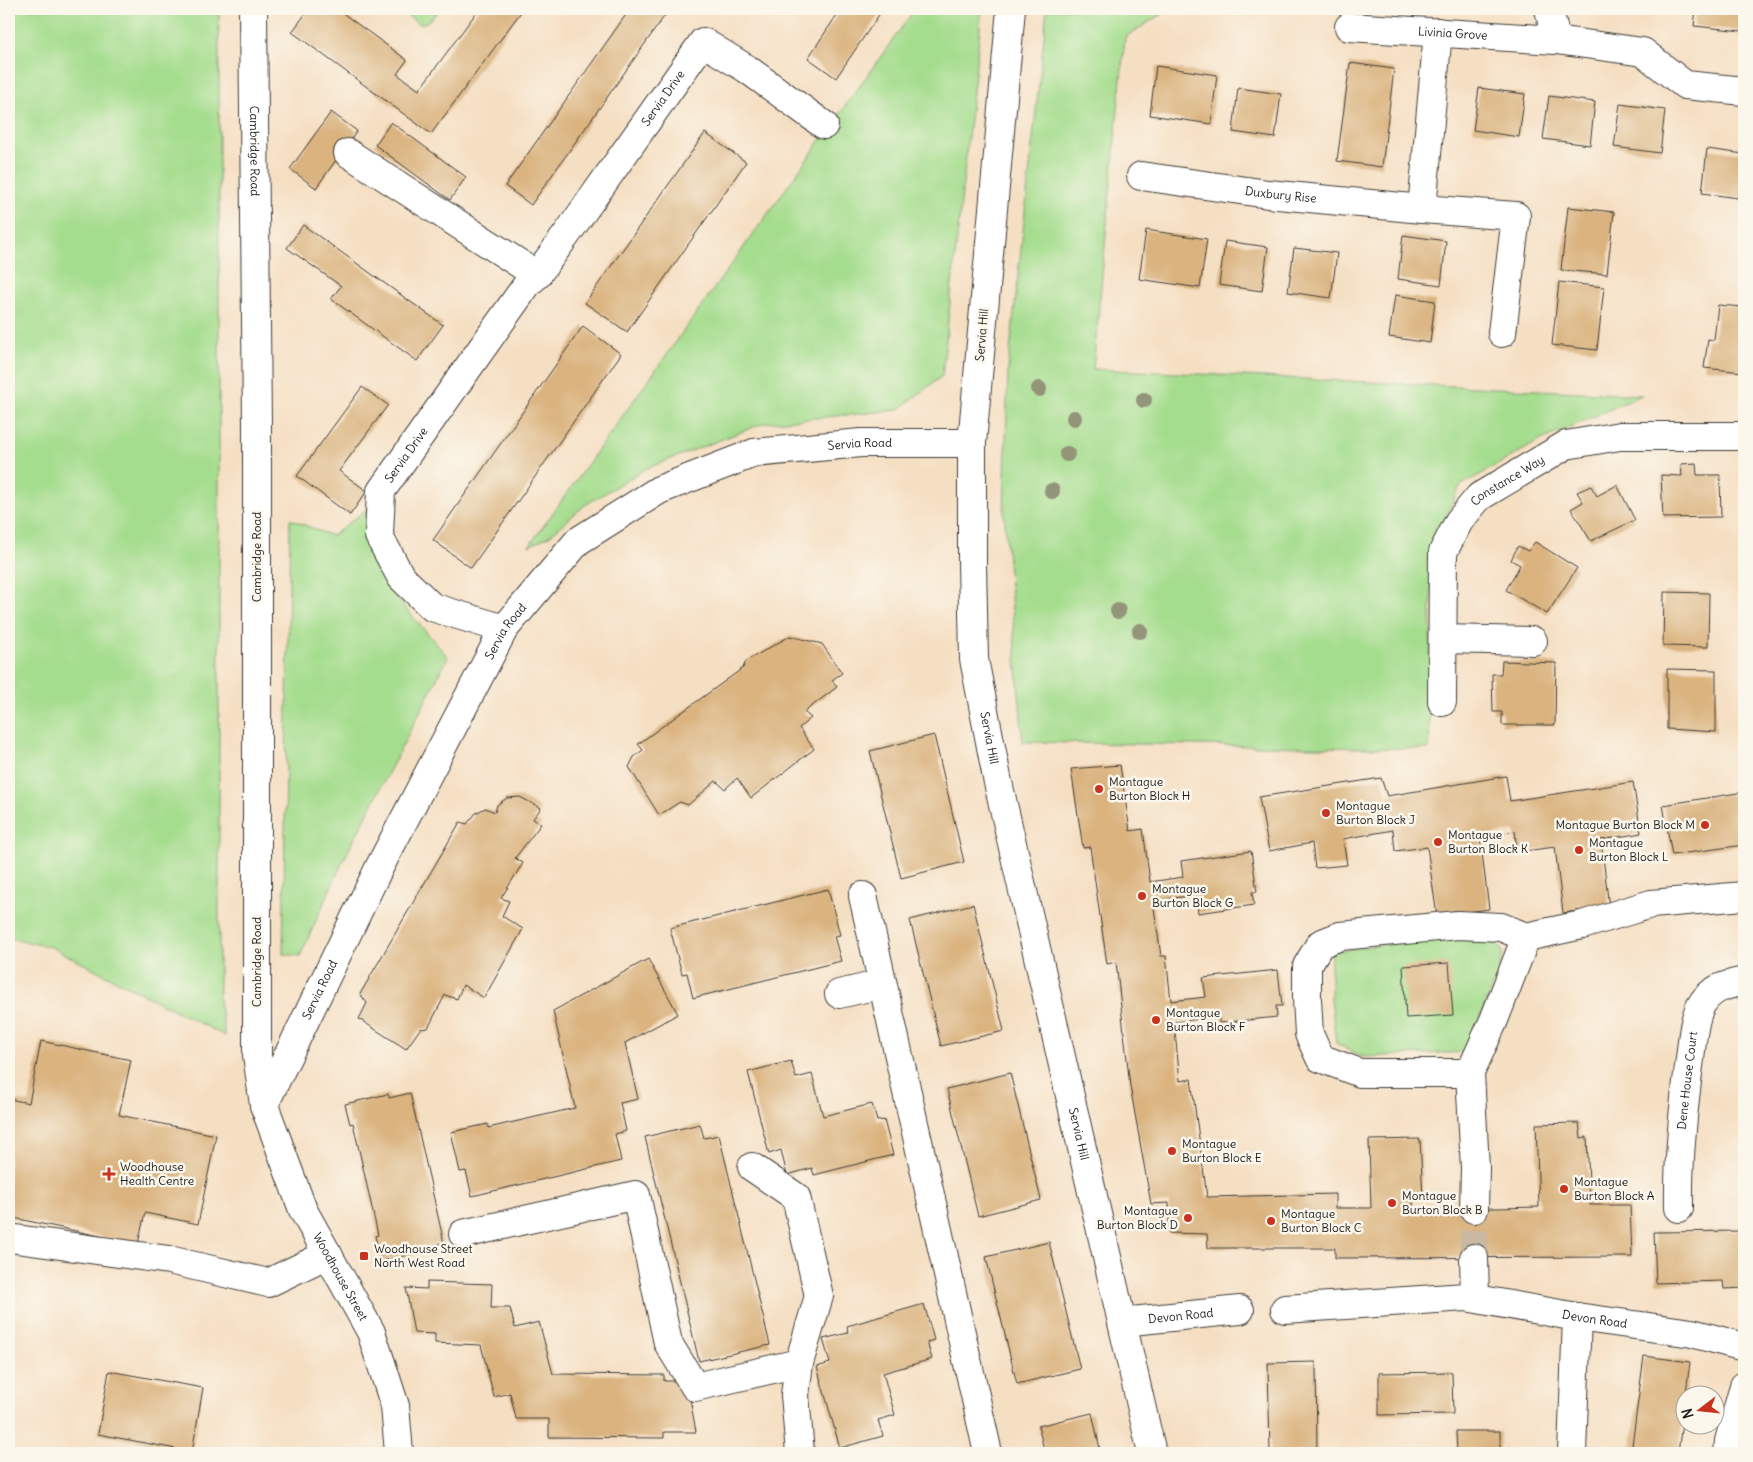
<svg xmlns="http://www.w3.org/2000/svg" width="1753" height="1462" font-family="Delius,sans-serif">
<rect width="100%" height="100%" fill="#fbf7ec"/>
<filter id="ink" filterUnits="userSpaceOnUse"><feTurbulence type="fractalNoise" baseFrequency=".02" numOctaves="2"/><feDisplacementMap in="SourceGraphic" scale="10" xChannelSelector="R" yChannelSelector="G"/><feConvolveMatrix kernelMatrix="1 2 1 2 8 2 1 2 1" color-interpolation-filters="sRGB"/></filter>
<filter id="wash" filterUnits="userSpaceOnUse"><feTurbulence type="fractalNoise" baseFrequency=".0096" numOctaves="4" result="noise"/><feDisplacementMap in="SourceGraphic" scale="20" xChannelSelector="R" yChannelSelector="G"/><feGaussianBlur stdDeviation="1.12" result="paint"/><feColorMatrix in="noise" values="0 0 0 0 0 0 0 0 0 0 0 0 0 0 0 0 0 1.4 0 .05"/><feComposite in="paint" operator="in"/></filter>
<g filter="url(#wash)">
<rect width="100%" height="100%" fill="#f5dfc3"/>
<g fill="#a5dd8e" stroke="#607c55">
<path d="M 9,9 L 219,9 L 219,999 L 225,1036 L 51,947 L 9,938 Z"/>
<path d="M 399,9 L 436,9 L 437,13 L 427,22 L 419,24 Z"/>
<path d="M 915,9 L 982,9 L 942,376 L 898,410 L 764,423 L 645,469 L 585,505 L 549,536 L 529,546 Z"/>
<path d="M 1047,9 L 1170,9 L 1125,37 L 1093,369 L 1642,395 L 1541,440 L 1460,486 L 1432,547 L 1429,749 L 1023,742 L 1004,513 L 1008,369 Z"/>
<path d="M 368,508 L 368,548 L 388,588 L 448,657 L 342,863 L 300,956 L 283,954 L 290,519 L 332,536 Z"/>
<path d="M 1448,935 L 1493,937 L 1503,952 L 1499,972 L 1465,1052 L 1363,1057 L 1336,1043 L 1331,998 L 1331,952 Z"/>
</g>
<g id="blocks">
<g fill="#dab37f">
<path d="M 309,9 L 337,9 L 363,28 L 407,60 L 397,74 L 419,90 L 479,9 L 523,9 L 431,134 L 292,32 Z"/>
<path d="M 630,9 L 665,9 L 668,11 L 531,205 L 505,186 Z"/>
<path d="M 841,9 L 883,9 L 836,78 L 808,58 Z"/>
<path d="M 1696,9 L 1744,9 L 1742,31 L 1694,26 Z"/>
<path d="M 1350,63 L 1394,69 L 1382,167 L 1337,161 Z"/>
<path d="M 1156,66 L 1217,75 L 1211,124 L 1150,115 Z"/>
<path d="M 1238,88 L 1281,94 L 1275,138 L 1233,132 Z"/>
<path d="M 1479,88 L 1525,94 L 1519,137 L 1473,130 Z"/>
<path d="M 1549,96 L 1595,102 L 1590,145 L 1543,139 Z"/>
<path d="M 1620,104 L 1665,110 L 1660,153 L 1614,147 Z"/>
<path d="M 331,112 L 357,131 L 316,188 L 290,169 Z"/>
<path d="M 391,122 L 466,177 L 450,200 L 375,145 Z"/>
<path d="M 705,133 L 746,162 L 627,332 L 585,303 Z"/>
<path d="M 1707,149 L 1744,154 L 1744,199 L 1702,193 Z"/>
<path d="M 1568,207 L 1614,212 L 1607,274 L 1561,270 Z"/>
<path d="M 303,225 L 443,325 L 417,361 L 331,299 L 341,286 L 287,248 Z"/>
<path d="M 1146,230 L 1207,239 L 1200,288 L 1139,279 Z"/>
<path d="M 1403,235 L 1446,241 L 1441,285 L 1398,279 Z"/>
<path d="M 1225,241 L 1268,247 L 1262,291 L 1219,285 Z"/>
<path d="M 1294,248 L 1337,253 L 1331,298 L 1288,292 Z"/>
<path d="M 1559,282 L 1604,287 L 1597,350 L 1552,345 Z"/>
<path d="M 1395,295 L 1435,301 L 1430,343 L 1389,337 Z"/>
<path d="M 1718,305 L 1744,307 L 1743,372 L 1704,368 L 1708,339 L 1714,340 Z"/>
<path d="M 583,326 L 621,354 L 471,568 L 433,540 Z"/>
<path d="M 362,387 L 388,405 L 339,471 L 367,491 L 350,515 L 297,476 Z"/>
<path d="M 1696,463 L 1697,475 L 1720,475 L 1721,517 L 1663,518 L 1661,475 L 1682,476 L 1681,464 Z"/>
<path d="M 1617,485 L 1635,520 L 1591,541 L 1571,509 L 1583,502 L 1577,492 L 1591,486 L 1597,496 Z"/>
<path d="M 1535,542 L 1577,568 L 1547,614 L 1506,590 L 1520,565 L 1511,560 L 1518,546 L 1528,551 Z"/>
<path d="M 1664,592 L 1709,593 L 1708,647 L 1663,646 Z"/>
<path d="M 790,636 L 822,644 L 842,673 L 832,680 L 837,687 L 804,712 L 811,718 L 799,728 L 814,749 L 751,798 L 737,778 L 725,789 L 716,781 L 688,805 L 680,802 L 659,815 L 629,767 L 634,757 L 643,750 L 638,744 L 743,668 L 746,661 Z"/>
<path d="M 1502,661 L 1556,663 L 1555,725 L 1502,725 L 1502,712 L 1493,712 L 1492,674 L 1501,674 Z"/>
<path d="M 1667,669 L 1716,670 L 1716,732 L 1667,729 Z"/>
<path d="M 934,735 L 964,862 L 901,878 L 870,751 Z"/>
<path d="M 1120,765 L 1130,831 L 1143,829 L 1150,882 L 1183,877 L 1181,861 L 1251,851 L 1257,892 L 1252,892 L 1254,905 L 1198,913 L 1196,895 L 1153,901 L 1161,956 L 1166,956 L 1171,1001 L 1206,997 L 1203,978 L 1278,970 L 1282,1006 L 1276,1006 L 1277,1017 L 1219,1023 L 1219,1017 L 1174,1022 L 1180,1081 L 1191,1079 L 1207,1197 L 1335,1194 L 1335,1208 L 1371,1208 L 1369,1140 L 1420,1139 L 1423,1198 L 1413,1198 L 1413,1210 L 1539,1207 L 1536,1124 L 1579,1123 L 1581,1138 L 1587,1137 L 1590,1205 L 1630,1205 L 1632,1257 L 1335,1258 L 1335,1248 L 1208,1248 L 1207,1234 L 1169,1233 L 1169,1203 L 1151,1204 L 1130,1086 L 1116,962 L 1107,964 L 1090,847 L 1083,848 L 1071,769 Z"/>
<path d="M 1506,776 L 1510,801 L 1633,782 L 1641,833 L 1601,840 L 1609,907 L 1563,913 L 1555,847 L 1517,852 L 1515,831 L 1480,837 L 1489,909 L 1437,916 L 1427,847 L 1395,851 L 1393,830 L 1343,839 L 1347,865 L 1315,868 L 1312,843 L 1269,851 L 1259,797 L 1381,778 L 1387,796 Z"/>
<path d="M 1744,792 L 1744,845 L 1672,855 L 1663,805 Z"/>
<path d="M 520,797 L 541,808 L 533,819 L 541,824 L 515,858 L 523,863 L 501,898 L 509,901 L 502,916 L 523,929 L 484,998 L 463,985 L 457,999 L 445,995 L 428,1028 L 420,1029 L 406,1049 L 359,1019 L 367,1003 L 360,994 L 460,822 L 467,824 L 476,813 L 485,808 L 495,812 L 497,805 L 507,798 Z"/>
<path d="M 828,889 L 840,935 L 834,936 L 841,961 L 693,998 L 687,973 L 682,974 L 670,928 Z"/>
<path d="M 973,904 L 1004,1031 L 941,1046 L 910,920 Z"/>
<path d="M 648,959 L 678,1014 L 625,1043 L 638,1099 L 620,1103 L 626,1131 L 615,1134 L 621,1161 L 472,1196 L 466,1171 L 460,1172 L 451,1132 L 488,1124 L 488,1128 L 575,1108 L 553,1011 Z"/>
<path d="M 1449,963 L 1453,1015 L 1406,1018 L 1403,966 Z"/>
<path d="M 41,1041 L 131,1060 L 119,1115 L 216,1135 L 198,1224 L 145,1213 L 138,1244 L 9,1217 L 9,1099 L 29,1103 Z"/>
<path d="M 791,1061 L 796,1078 L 812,1074 L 823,1116 L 872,1104 L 877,1121 L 884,1120 L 893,1155 L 814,1175 L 812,1168 L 787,1175 L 781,1150 L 769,1154 L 748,1072 Z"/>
<path d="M 1010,1073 L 1041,1200 L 978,1216 L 947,1089 Z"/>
<path d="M 410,1093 L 444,1243 L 421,1248 L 421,1252 L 381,1261 L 375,1236 L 378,1235 L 353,1123 L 350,1124 L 345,1104 L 388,1094 L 389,1098 Z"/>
<path d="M 700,1124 L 704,1138 L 719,1135 L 770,1345 L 699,1361 L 645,1137 Z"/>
<path d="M 1744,1231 L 1744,1288 L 1724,1289 L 1723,1281 L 1656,1283 L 1654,1232 Z"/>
<path d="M 1049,1242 L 1080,1369 L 1017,1384 L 986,1257 Z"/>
<path d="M 427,1282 L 492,1284 L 491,1308 L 510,1308 L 515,1328 L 539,1322 L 553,1374 L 664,1375 L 664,1381 L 687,1381 L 696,1432 L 664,1432 L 664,1438 L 549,1437 L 549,1419 L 516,1419 L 510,1393 L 494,1397 L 481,1345 L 435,1343 L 435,1334 L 414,1333 L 406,1288 L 427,1289 Z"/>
<path d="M 924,1304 L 934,1340 L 927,1342 L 932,1359 L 883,1373 L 895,1415 L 878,1420 L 883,1436 L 840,1448 L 817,1367 L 830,1363 L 823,1339 L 848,1333 L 847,1326 Z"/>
<path d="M 1644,1356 L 1690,1362 L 1678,1453 L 1631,1453 Z"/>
<path d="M 1316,1362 L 1317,1453 L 1270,1453 L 1268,1363 Z"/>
<path d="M 109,1371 L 203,1388 L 192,1452 L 98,1434 Z"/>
<path d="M 1452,1372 L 1453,1414 L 1379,1415 L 1379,1373 Z"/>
<path d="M 1092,1413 L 1101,1453 L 1045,1453 L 1038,1426 Z"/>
<path d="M 1456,1431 L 1500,1431 L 1500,1453 L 1457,1453 Z"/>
</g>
</g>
</g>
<g filter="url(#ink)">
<use href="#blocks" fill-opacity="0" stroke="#3d3935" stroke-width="1"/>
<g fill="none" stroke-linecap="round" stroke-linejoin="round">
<path stroke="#cab8a2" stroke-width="28" stroke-dasharray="28 14" stroke-linecap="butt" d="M 1474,1258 L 1474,1209"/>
<defs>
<g id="minor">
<path id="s1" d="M 253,9 L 257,425 L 257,1055 L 264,1105 L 303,1210 L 371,1332 L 395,1406 L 399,1453"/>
<path id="s2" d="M 1011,9 L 972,443 L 972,562 L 974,659 L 997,778 L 1152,1453"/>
<path d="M 1549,9 L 1556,40 L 1643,52 L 1685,85 L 1744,91"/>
<path id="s3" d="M 1349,27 L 1556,40"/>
<path d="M 348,153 L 537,275"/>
<path id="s4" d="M 1141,176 L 1268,194 L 1422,209 L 1438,32"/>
<path d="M 1422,209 L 1516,216 L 1502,333"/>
<path id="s5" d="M 504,629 L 432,607 L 401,577 L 379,536 L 381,491 L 528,283 L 537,275 L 567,234 L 703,42 L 747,69 L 824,125"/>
<path d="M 1443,639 L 1533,641"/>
<path id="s6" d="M 1442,702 L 1443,552 L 1459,521 L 1479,497 L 1566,445 L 1620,436 L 1744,436"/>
<path d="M 863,896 L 988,1453"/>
<path d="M 839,994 L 882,984"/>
<path d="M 1470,1073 L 1360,1073 L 1320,1058 L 1309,1034 L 1307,999 L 1307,966 L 1320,944 L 1340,936 L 1458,925 L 1501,927 L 1526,937 L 1582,925 L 1651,904 L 1744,896"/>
<path id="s7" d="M 264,1105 L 380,866 L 504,629 L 578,541 L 659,490 L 754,453 L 861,443 L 972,443"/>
<path d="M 752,1167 L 796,1197 L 819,1296 L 799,1363 L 795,1395 L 800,1453"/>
<path id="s8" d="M 1679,1208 C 1678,1158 1683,1109 1690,1059 C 1692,1043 1693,1022 1700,1007 C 1710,988 1726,985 1744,981"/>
<path d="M 1474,1209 L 1475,1168 L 1470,1073 L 1494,1020 L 1526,937"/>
<path d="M 463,1234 L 636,1195 L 668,1343 L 695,1387 L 799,1363"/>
<path d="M 9,1238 L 169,1260 L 268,1283 L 328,1254"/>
<path d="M 1474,1258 L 1475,1298"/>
<path id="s9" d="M 1285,1309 L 1466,1297 L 1577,1317 L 1692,1333 L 1744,1347"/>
<path id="s10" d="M 1122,1322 L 1240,1310"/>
<path d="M 1572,1453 L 1577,1317"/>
<path d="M 1728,1453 L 1729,1441 L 1744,1386"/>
</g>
</defs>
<use href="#minor" stroke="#3d3935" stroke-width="30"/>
<use href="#minor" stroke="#fff" stroke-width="28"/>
</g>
<g fill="#94947a">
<circle cx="1039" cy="389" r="8"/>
<circle cx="1144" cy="400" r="8"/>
<circle cx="1074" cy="418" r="8"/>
<circle cx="1067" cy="454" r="8"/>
<circle cx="1052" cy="491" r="8"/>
<circle cx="1118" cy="611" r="8"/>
<circle cx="1140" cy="631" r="8"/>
</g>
</g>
<g fill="#c8321e" stroke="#fbf7ec" stroke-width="2">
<circle cx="1099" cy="789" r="5"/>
<circle cx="1326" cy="813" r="5"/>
<circle cx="1705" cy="825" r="5"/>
<circle cx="1438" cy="842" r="5"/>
<circle cx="1579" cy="850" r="5"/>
<circle cx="1142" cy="896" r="5"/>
<circle cx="1156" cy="1020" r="5"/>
<circle cx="1172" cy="1151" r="5"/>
<path d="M106.5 1166.5h5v5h5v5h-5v5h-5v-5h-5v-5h5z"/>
<circle cx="1564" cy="1189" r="5"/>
<circle cx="1392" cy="1203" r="5"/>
<circle cx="1188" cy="1218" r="5"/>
<circle cx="1271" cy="1221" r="5"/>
<rect x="359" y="1251" width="10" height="10" rx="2.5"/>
</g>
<g text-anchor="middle" stroke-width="5" stroke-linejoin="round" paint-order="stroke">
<g font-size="12" fill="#1c1c1c" stroke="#fbf7ec">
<text dy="4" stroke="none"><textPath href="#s3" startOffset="104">Livinia Grove</textPath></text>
<text dy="4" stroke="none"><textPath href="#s5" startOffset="694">Servia Drive</textPath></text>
<text dy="4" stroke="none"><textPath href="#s1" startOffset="142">Cambridge Road</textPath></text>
<text dy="4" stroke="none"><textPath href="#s4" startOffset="141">Duxbury Rise</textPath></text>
<text transform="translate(982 335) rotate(-85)" y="4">Servia Hill</text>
<text dy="4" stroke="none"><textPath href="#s7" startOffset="952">Servia Road</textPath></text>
<text dy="4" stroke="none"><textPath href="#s5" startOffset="254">Servia Drive</textPath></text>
<text dy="4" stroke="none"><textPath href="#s6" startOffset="249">Constance Way</textPath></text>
<text transform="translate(257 557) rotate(-90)" y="4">Cambridge Road</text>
<text dy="4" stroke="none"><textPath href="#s7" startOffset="532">Servia Road</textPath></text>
<text dy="4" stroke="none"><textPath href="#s2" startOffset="732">Servia Hill</textPath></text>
<text transform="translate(257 962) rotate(-90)" y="4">Cambridge Road</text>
<text dy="4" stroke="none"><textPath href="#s7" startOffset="128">Servia Road</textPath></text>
<text dy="4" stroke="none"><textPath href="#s8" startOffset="128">Dene House Court</textPath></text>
<text dy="4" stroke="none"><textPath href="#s2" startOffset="1138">Servia Hill</textPath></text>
<text dy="4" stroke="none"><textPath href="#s1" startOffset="1285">Woodhouse Street</textPath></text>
<text dy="4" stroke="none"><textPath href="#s10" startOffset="59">Devon Road</textPath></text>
<text dy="4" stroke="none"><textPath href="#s9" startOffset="312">Devon Road</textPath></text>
</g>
<g font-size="12" fill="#1c1c1c" stroke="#fbf7ec" text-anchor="start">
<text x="1109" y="786">Montague<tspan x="1109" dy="14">Burton Block H</tspan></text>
<text x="1336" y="810">Montague<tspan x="1336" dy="14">Burton Block J</tspan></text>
<text x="1695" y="829" text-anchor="end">Montague Burton Block M</text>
<text x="1448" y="839">Montague<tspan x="1448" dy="14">Burton Block K</tspan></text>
<text x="1589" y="847">Montague<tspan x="1589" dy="14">Burton Block L</tspan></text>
<text x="1152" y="893">Montague<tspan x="1152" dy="14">Burton Block G</tspan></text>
<text x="1166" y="1017">Montague<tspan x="1166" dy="14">Burton Block F</tspan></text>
<text x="1182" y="1148">Montague<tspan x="1182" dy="14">Burton Block E</tspan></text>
<text x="120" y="1171">Woodhouse<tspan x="120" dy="14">Health Centre</tspan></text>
<text x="1574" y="1186">Montague<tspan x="1574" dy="14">Burton Block A</tspan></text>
<text x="1402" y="1200">Montague<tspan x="1402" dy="14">Burton Block B</tspan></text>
<text x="1178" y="1215" text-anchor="end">Montague<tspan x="1178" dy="14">Burton Block D</tspan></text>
<text x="1281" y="1218">Montague<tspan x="1281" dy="14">Burton Block C</tspan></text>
<text x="374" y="1253">Woodhouse Street<tspan x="374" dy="14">North West Road</tspan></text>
</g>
</g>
<rect width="1753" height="1462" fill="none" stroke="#fbf7ec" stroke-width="30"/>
<g transform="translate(1700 1410) rotate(254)"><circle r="24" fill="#fbf7ec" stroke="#a29f99"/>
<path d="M0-4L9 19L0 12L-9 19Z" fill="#c8321e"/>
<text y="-8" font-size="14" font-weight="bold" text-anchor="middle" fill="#1c1c1c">N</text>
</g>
</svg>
